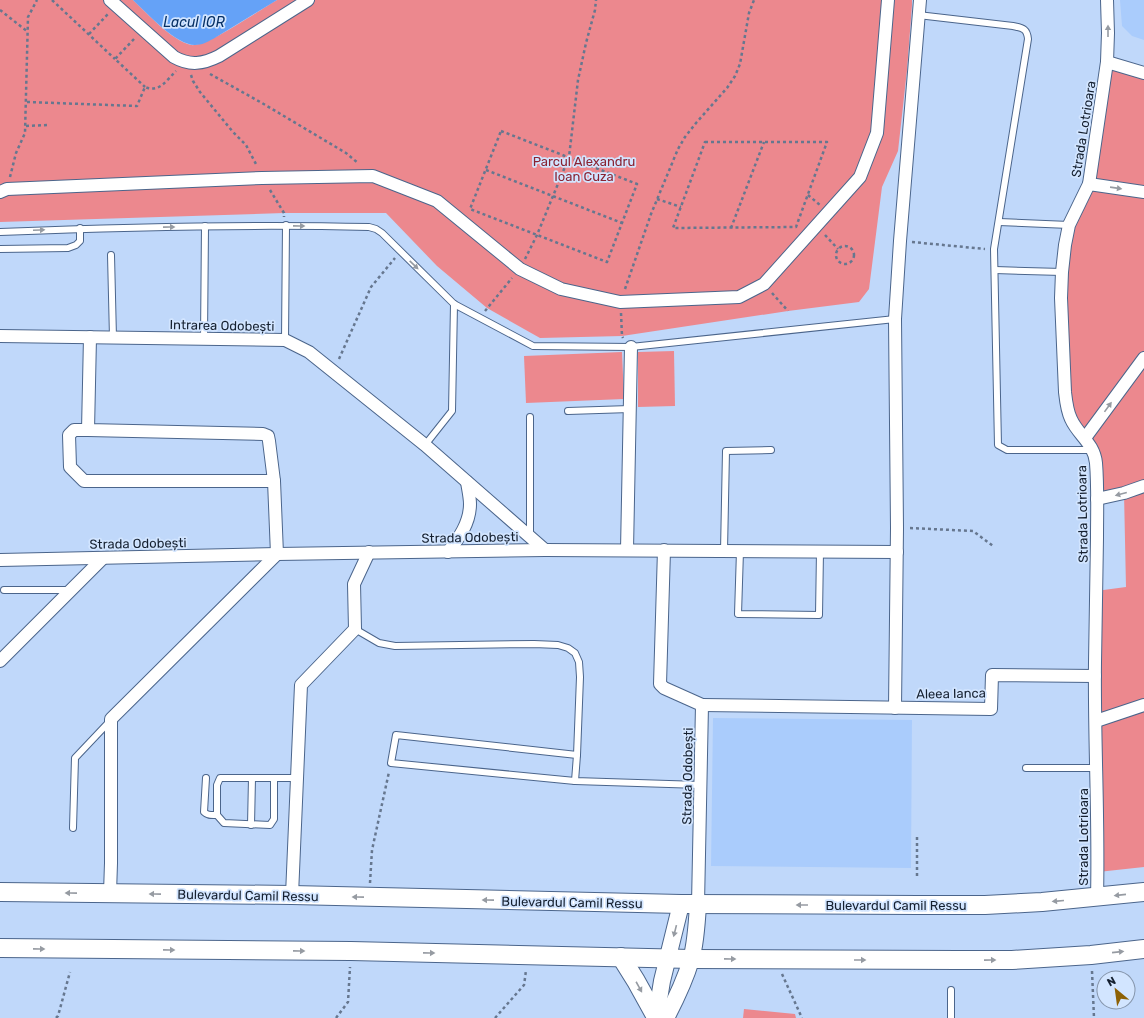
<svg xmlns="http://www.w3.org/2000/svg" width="1144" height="1018" font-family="Rubik,sans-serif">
<rect width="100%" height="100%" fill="#c0d8fa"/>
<g fill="#aaccfc">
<path d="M 1120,0 L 1144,0 L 1144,40 L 1132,36 L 1122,26 Z"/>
<path d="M 713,718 L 912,720 L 911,868 L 711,866 Z"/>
</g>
<g fill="#ec888e">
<path d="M 0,0 L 133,0 C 148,14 171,40 191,45 C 206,48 261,9 277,0 L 912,0 L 912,5 L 907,70 L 898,151 L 882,187 L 869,289 L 859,302 L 788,311 L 622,336 L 540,338 L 487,308 L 437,266 L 386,213 L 284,213 L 0,222 Z"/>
<path d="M 1107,62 L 1144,73 L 1144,867 L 1098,872 L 1096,591 L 1126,587 L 1124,493 L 1097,499 L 1096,461 L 1071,419 L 1065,245 L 1089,184 Z"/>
<path d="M 674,351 L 675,406 L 638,407 L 638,352 Z"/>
<path d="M 622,352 L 624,399 L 526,403 L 524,356 Z"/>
<path d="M 744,1009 L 795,1014 L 796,1018 L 743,1018 Z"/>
</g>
<path fill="#65a2f7" d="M 133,0 L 277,0 L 213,39 C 207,42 202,45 195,45 C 176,45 147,13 133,0 Z"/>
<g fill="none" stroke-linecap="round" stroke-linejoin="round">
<defs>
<g id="lane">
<path d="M 918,15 L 1013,26 C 1022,28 1027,28 1028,39 L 994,249 L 998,445 L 1007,450 L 1092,450"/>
<path d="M 999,222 L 1069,225"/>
<path d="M 0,232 C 123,227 246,224 369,227 L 376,229 L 382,233 L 454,304 L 533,346 L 631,347 L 895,319"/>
<path d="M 0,249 L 68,248 L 76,245 L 80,241 L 80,228"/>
<path d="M 111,255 L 113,338"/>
<path d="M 995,270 L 1062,272"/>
<path d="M 204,339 L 205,226"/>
<path d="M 285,340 L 286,225"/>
<path d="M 568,411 L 630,409"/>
<path d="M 425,445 L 452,411 L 454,304"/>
<path d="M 530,537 L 530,417"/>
<path d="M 724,551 L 726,451 L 771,450"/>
<path d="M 740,551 L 738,614 L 819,615 L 820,551"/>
<path d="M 4,590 L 70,590"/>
<path d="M 355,629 L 379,643 L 395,646 L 534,644 L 558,645 L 568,648 L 575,653 L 579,662 L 580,677 L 577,755 L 575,781"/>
<path d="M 577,755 L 396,735 L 391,763 L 575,781 L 700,785"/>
<path d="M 1026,768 L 1097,768"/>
<path d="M 206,778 L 204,812 C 208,816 212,815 217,815"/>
<path d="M 252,778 L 220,778 L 217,785 L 217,815 L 224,823 L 270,825 L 274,819 L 274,778"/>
<path d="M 251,825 L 252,778 L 297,778"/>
<path d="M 73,828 L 75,758 L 110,721"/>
<path d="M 951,990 L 951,1018"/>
</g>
<g id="street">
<path d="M 110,0 L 174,57 C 190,66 203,64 219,56 L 308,0"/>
<path d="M 1107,62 L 1144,73"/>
<path d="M 1089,184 L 1144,192"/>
<path d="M 0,192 L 7,189 L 262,178 L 373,176 L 437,201 L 520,269 L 561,289 L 620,302 L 739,297 L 764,284 L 860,177 L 877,133 L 888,0"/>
<path d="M 0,336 L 285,340 L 309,352 L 425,445 L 545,550"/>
<path d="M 90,337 L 88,430 L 263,434 L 268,436 L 269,441 L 274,481 L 277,554 L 111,719 L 111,863 L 110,893"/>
<path d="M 88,430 L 74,430 L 69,435 L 70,467 L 84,481 L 274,481"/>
<path d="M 1085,438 L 1144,358"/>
<path d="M 1097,499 L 1124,493 L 1144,486"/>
<path d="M 627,550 L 631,347"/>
<path d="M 664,550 L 660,684 L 664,688 L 702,705 L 698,904"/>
<path d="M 448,552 C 459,538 470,523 470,504 C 470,497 468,489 467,482"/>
<path d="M 0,560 L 277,554 L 545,550 L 897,552"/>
<path d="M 0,661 L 103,558"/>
<path d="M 702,705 L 991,709 L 992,675 L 1095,676"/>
<path d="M 895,708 L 897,528 L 895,319 L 900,241 L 920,0"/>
<path d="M 1096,721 L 1144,705"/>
<path d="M 292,895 L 301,685 L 355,629 L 354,584 L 369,552"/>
<path d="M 1097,898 C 1099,819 1094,741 1095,662 C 1096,621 1096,579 1097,538 C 1097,513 1098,488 1096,463 C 1094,443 1078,435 1071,419 C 1067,411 1066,401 1065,392 L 1061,298 L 1062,272 L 1065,245 L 1069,225 L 1089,184 L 1107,62 L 1108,33 L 1107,0"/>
</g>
<g id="secondary">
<path d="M 656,1018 L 662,981 L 681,904"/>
<path d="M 666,1018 C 676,999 685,980 691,960 C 696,942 697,922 698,904"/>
</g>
<g id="primary">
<path d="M 0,892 L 292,895 L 681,904 L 919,905 L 985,905 L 1042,902 L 1144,892"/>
<path d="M 0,948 L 351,951 L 691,959 L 958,960 L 1012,960 L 1091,955 L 1144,949"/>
<path d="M 621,957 L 636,981 L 656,1017"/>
</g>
</defs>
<use href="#lane" stroke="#4b658b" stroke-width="8"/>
<use href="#street" stroke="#4b658b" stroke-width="14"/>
<use href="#secondary" stroke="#4b658b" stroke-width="18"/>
<use href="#primary" stroke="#4b658b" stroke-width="20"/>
<g stroke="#66778f" stroke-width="2.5" stroke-dasharray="3 3" stroke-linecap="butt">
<path d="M 52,0 L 115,59"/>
<path d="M 0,10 L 28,32"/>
<path d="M 89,34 L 108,14"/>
<path d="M 134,39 L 115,59 L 145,87"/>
<path d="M 210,74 L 262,103 L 346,153 L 358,163"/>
<path d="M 191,75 L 193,81 L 200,92 L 233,132 L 246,145 L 257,166"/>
<path d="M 27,102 L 137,106 L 145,87 C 159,93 166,81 176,71"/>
<path d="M 26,126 L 47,125"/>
<path d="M 501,131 L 637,184 L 607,262 L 470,209 Z"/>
<path d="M 705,142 L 827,142 L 796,227 L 673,228 Z"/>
<path d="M 486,170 L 622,223"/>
<path d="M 10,177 L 16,153 L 25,133 L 28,17 L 37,0"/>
<path d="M 270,190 L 284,213 L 284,217"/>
<path d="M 808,195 L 820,205"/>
<path d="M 657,199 L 681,207"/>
<path d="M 731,228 L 764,142"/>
<path d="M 825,235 L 838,249"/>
<path d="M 912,242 L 985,249"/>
<circle cx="845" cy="255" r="9"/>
<path d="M 525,259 L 537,235 L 569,157 L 578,80 L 586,43 L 595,10 L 596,0"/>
<path d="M 625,289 L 651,214 L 678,149 L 685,137 L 696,123 L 727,88 L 735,76 L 740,64 L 749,13 L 754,0"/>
<path d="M 772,293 L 788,311"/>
<path d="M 485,311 L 512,278"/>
<path d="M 621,313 L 622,336 L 623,338"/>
<path d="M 339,359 L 371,287 L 395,258"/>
<path d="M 910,528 L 973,531 L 993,546"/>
<path d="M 917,837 L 917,876"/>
<path d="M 370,883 L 372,850 L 389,772"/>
<path d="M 1092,971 L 1094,1018"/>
<path d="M 782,974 L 802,1018"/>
<path d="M 56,1018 L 58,1016 L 70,972"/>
<path d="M 336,1018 L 348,1002 L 350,967"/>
<path d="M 495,1018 L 524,985 L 525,978 L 526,970"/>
</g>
<use href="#lane" stroke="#fff" stroke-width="6"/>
<use href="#street" stroke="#fff" stroke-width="12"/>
<use href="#secondary" stroke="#fff" stroke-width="16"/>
<use href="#primary" stroke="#fff" stroke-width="18"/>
</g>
<defs><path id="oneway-solid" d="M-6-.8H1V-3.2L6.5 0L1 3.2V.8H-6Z"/></defs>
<g fill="#969ba2">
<use href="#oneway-solid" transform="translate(1108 31) rotate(-90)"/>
<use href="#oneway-solid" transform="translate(1116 188) rotate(8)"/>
<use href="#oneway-solid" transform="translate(299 226) rotate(1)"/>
<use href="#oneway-solid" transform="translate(169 227) rotate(-1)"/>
<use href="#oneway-solid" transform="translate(39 230) rotate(-2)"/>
<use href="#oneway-solid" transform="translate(414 265) rotate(44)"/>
<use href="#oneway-solid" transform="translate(1108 407) rotate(-54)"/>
<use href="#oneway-solid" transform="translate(1121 494) rotate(165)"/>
<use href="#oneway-solid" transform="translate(71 893) rotate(-179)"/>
<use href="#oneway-solid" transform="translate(155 894) rotate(-179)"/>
<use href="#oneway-solid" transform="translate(1120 895) rotate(174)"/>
<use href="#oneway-solid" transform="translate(358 897) rotate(-179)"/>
<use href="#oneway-solid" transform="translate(488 900) rotate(-179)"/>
<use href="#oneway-solid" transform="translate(1058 901) rotate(175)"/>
<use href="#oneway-solid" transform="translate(802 905) rotate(-180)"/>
<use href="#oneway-solid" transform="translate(675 931) rotate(104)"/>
<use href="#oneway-solid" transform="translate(39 949) rotate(1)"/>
<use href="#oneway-solid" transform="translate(169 950) rotate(1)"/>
<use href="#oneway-solid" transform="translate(299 951) rotate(1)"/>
<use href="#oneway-solid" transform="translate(1118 952) rotate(-6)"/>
<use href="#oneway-solid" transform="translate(429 953) rotate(1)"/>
<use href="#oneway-solid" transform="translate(730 959) rotate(1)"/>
<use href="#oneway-solid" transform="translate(860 960)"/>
<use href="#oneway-solid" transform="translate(990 960) rotate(-1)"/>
<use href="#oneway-solid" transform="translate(639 987) rotate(61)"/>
</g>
<g text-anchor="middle" stroke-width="3.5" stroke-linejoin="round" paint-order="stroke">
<g font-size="13" fill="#152030" stroke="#d2e5ff">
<text transform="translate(1083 129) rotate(-81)" y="5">Strada Lotrioara</text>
<text transform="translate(222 325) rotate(1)" y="5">Intrarea Odobești</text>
<text transform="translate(1082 514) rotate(-91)" y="5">Strada Lotrioara</text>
<text transform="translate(470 537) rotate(-1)" y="5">Strada Odobești</text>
<text transform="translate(138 543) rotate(-1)" y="5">Strada Odobești</text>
<text transform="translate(951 693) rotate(-1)" y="5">Aleea Ianca</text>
<text transform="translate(687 776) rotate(-89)" y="5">Strada Odobești</text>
<text transform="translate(1083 837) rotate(-90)" y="5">Strada Lotrioara</text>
<text transform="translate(248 895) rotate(1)" y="5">Bulevardul Camil Ressu</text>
<text transform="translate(572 902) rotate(1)" y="5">Bulevardul Camil Ressu</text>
<text x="896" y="910">Bulevardul Camil Ressu</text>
</g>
<g font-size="13" fill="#892232" stroke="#d2e5ff">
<text x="584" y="166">Parcul Alexandru<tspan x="584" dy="15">Ioan Cuza</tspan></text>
</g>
<g font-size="14" font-style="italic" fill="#063065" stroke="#d2e5ff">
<text x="194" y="27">Lacul IOR</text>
</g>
</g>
<g transform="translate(1116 990) rotate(331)"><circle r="19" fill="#d2e5ff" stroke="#8696ac"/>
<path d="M0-3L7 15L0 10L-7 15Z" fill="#8d6106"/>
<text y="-6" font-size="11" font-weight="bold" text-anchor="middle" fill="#152030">N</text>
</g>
</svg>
